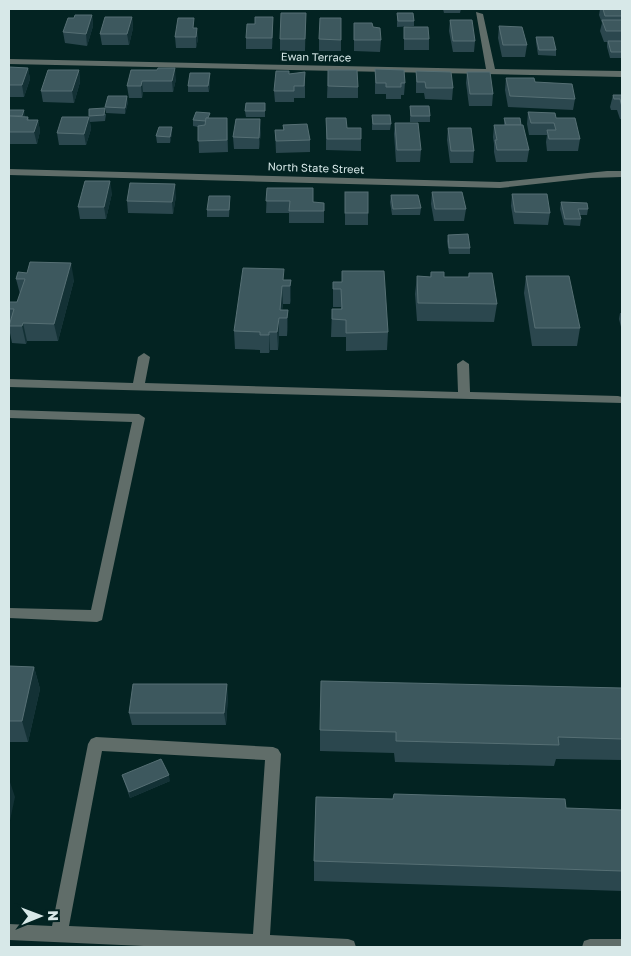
<svg xmlns="http://www.w3.org/2000/svg" width="631" height="956" font-family="'Golos Text',sans-serif">
<rect width="100%" height="100%" fill="#032322"/>
<g fill="none" stroke-linecap="round" stroke-linejoin="round">
<g fill="#606d69" fill-rule="evenodd">
<path d="M 476,12 L 483,14 L 495,69 L 622,71 L 622,77 L 9,64 L 9,59 L 486,69 Z"/>
<path d="M 9,169 L 500,182 L 607,171 L 622,171 L 622,177 L 591,178 L 500,188 L 9,175 Z"/>
<path d="M 144,353 L 150,357 L 145,383 L 458,392 L 457,364 L 463,360 L 469,364 L 470,392 L 618,396 L 622,397 L 622,403 L 9,387 L 9,379 L 133,383 L 138,357 Z"/>
<path d="M 9,410 L 139,414 L 145,418 L 102,620 L 97,622 L 9,618 L 9,608 L 91,610 L 132,422 L 9,418 Z"/>
<path d="M 96,737 L 273,747 L 278,749 L 281,754 L 270,935 L 348,939 L 354,941 L 356,947 L 166,947 L 9,940 L 9,924 L 52,926 L 88,744 L 91,739 ZM 102,751 L 265,760 L 253,934 L 69,926 Z"/>
<path d="M 590,939 L 622,939 L 622,947 L 582,947 L 584,941 Z"/>
</g>
</g>
<g fill="#2b474e">
<path d="M 443,9 L 461,9 L 460,13 L 444,13 Z"/>
<path d="M 600,9 L 622,9 L 622,58 L 610,58 L 607,47 L 607,42 L 604,42 L 600,31 L 602,23 L 599,15 Z"/>
<path d="M 306,13 L 305,51 L 280,51 L 280,39 Z"/>
<path d="M 397,13 L 414,21 L 414,26 L 397,27 Z"/>
<path d="M 92,15 L 93,26 L 87,46 L 65,43 L 63,32 L 74,18 Z"/>
<path d="M 132,17 L 133,28 L 129,45 L 102,45 L 100,34 Z"/>
<path d="M 341,18 L 341,51 L 319,51 L 319,39 Z"/>
<path d="M 450,20 L 475,41 L 474,52 L 453,52 L 449,31 Z"/>
<path d="M 354,23 L 373,27 L 381,40 L 380,52 L 354,51 Z"/>
<path d="M 499,26 L 527,45 L 525,57 L 502,57 L 498,38 Z"/>
<path d="M 404,27 L 429,39 L 429,50 L 404,50 Z"/>
<path d="M 195,28 L 198,39 L 196,48 L 176,48 L 175,37 Z"/>
<path d="M 273,28 L 272,49 L 246,49 L 246,38 Z"/>
<path d="M 536,37 L 556,50 L 556,56 L 538,55 L 536,42 Z"/>
<path d="M 9,67 L 28,68 L 30,79 L 24,97 L 9,97 Z"/>
<path d="M 375,69 L 405,83 L 404,95 L 401,95 L 401,99 L 386,99 L 386,94 L 375,94 Z"/>
<path d="M 79,70 L 80,82 L 74,103 L 43,102 L 41,91 Z"/>
<path d="M 157,70 L 176,79 L 173,92 L 143,92 L 142,98 L 129,98 L 127,86 Z"/>
<path d="M 328,70 L 358,87 L 358,98 L 327,98 Z"/>
<path d="M 416,71 L 453,88 L 452,100 L 425,99 L 424,93 L 416,93 Z"/>
<path d="M 305,72 L 305,98 L 294,98 L 294,102 L 275,102 L 274,91 L 289,74 Z"/>
<path d="M 467,72 L 493,94 L 492,106 L 469,106 L 466,83 Z"/>
<path d="M 210,73 L 210,79 L 209,92 L 188,92 L 188,86 Z"/>
<path d="M 506,78 L 535,82 L 575,99 L 573,110 L 508,107 L 505,90 Z"/>
<path d="M 613,95 L 622,95 L 622,119 L 620,119 L 617,110 L 611,110 L 610,107 Z"/>
<path d="M 128,102 L 125,114 L 106,113 L 105,107 Z"/>
<path d="M 265,103 L 265,117 L 246,117 L 245,111 Z"/>
<path d="M 410,106 L 430,116 L 430,122 L 410,122 Z"/>
<path d="M 89,109 L 106,114 L 105,121 L 90,122 L 91,129 L 86,145 L 59,145 L 57,133 L 89,117 Z"/>
<path d="M 9,110 L 25,117 L 28,117 L 29,120 L 38,120 L 40,131 L 37,144 L 9,144 Z"/>
<path d="M 528,112 L 556,118 L 580,139 L 578,151 L 547,151 L 546,142 L 547,135 L 529,135 L 527,124 Z"/>
<path d="M 372,115 L 391,124 L 390,130 L 372,130 Z"/>
<path d="M 210,118 L 227,118 L 228,152 L 199,153 L 198,127 L 193,126 L 193,120 Z"/>
<path d="M 326,118 L 347,128 L 361,139 L 361,151 L 326,150 Z"/>
<path d="M 504,118 L 529,150 L 527,162 L 496,162 L 494,152 L 494,144 L 493,137 L 494,125 L 504,125 Z"/>
<path d="M 395,123 L 421,150 L 420,162 L 396,162 L 394,134 Z"/>
<path d="M 283,125 L 310,140 L 310,152 L 276,153 L 275,130 L 283,130 Z"/>
<path d="M 172,127 L 172,133 L 170,143 L 157,143 L 156,136 Z"/>
<path d="M 448,128 L 474,151 L 473,163 L 450,163 L 447,140 Z"/>
<path d="M 261,131 L 259,149 L 234,149 L 233,137 Z"/>
<path d="M 267,188 L 313,202 L 324,203 L 324,223 L 289,223 L 289,213 L 266,213 Z"/>
<path d="M 345,192 L 368,213 L 368,225 L 345,225 Z"/>
<path d="M 432,192 L 466,209 L 464,221 L 434,221 L 431,204 Z"/>
<path d="M 112,193 L 106,219 L 80,219 L 78,207 Z"/>
<path d="M 512,194 L 550,213 L 548,225 L 514,224 L 511,206 Z"/>
<path d="M 391,195 L 421,208 L 420,215 L 392,215 L 390,202 Z"/>
<path d="M 176,196 L 173,214 L 128,213 L 127,201 Z"/>
<path d="M 230,202 L 229,217 L 207,217 L 207,210 Z"/>
<path d="M 561,202 L 588,209 L 587,215 L 580,215 L 581,219 L 580,226 L 564,225 L 560,209 Z"/>
<path d="M 448,235 L 470,248 L 470,254 L 449,254 L 447,241 Z"/>
<path d="M 342,271 L 388,332 L 387,350 L 346,351 L 346,337 L 331,337 L 332,309 L 341,309 L 341,307 L 333,307 L 333,282 L 342,282 Z"/>
<path d="M 431,272 L 444,277 L 468,277 L 469,273 L 497,304 L 494,322 L 417,321 L 415,294 L 417,276 L 430,277 Z"/>
<path d="M 526,276 L 580,328 L 577,346 L 532,346 L 524,293 Z"/>
<path d="M 16,279 L 74,280 L 58,341 L 27,341 L 26,344 L 12,343 L 9,328 L 9,302 L 17,302 L 20,294 Z"/>
<path d="M 285,280 L 291,280 L 291,298 L 290,304 L 283,304 L 282,310 L 288,310 L 287,336 L 279,336 L 278,350 L 270,350 L 269,353 L 260,353 L 260,350 L 235,349 L 234,331 Z"/>
<path d="M 620,313 L 622,313 L 622,331 L 619,319 Z"/>
<path d="M 9,666 L 34,667 L 40,689 L 28,742 L 9,742 Z"/>
<path d="M 622,688 L 622,760 L 556,759 L 554,766 L 395,762 L 394,753 L 320,751 L 320,730 Z"/>
<path d="M 228,696 L 226,725 L 132,725 L 129,713 Z"/>
<path d="M 122,775 L 170,781 L 130,798 L 124,781 Z"/>
<path d="M 566,808 L 622,810 L 622,891 L 314,881 L 314,861 Z"/>
</g>
<g fill="#133135">
<path d="M 92,15 L 93,26 L 87,46 L 86,34 Z"/>
<path d="M 132,17 L 133,28 L 129,45 L 127,34 Z"/>
<path d="M 273,17 L 273,28 L 272,49 L 272,38 Z"/>
<path d="M 197,28 L 198,39 L 196,48 L 196,37 Z"/>
<path d="M 28,68 L 30,79 L 24,97 L 22,85 Z"/>
<path d="M 175,68 L 176,79 L 173,92 L 172,81 Z"/>
<path d="M 79,70 L 80,82 L 74,103 L 72,91 Z"/>
<path d="M 210,73 L 210,79 L 209,92 L 208,86 Z"/>
<path d="M 142,81 L 143,92 L 142,98 L 141,86 Z"/>
<path d="M 127,96 L 128,102 L 125,114 L 125,108 Z"/>
<path d="M 24,110 L 25,116 L 23,123 L 22,117 Z"/>
<path d="M 89,117 L 91,129 L 86,145 L 84,134 Z"/>
<path d="M 260,119 L 261,131 L 259,149 L 259,138 Z"/>
<path d="M 38,120 L 40,131 L 37,144 L 34,132 Z"/>
<path d="M 172,127 L 172,133 L 170,143 L 170,137 Z"/>
<path d="M 110,181 L 112,193 L 106,219 L 104,207 Z"/>
<path d="M 175,184 L 176,196 L 173,214 L 172,202 Z"/>
<path d="M 71,263 L 74,280 L 58,341 L 54,324 Z"/>
<path d="M 291,280 L 291,298 L 290,304 L 290,286 Z"/>
<path d="M 282,286 L 283,304 L 281,318 L 280,310 Z"/>
<path d="M 288,310 L 288,328 L 287,336 L 287,318 Z"/>
<path d="M 279,318 L 279,336 L 278,350 L 277,332 Z"/>
<path d="M 23,323 L 27,341 L 26,344 L 22,326 Z"/>
<path d="M 269,332 L 270,350 L 269,353 Z"/>
<path d="M 34,667 L 40,689 L 28,742 L 22,721 Z"/>
<path d="M 227,684 L 228,696 L 226,725 L 224,713 Z"/>
<path d="M 169,775 L 170,781 L 130,798 L 129,792 Z"/>
<path d="M 9,779 L 15,797 L 9,825 Z"/>
</g>
<g fill="#3d585e" stroke="#566f74">
<path d="M 603,9 L 622,9 L 622,16 L 605,16 Z"/>
<path d="M 281,13 L 306,13 L 305,39 L 280,39 Z"/>
<path d="M 397,13 L 413,13 L 414,21 L 398,21 Z"/>
<path d="M 75,15 L 92,15 L 86,34 L 63,32 L 68,18 L 74,18 Z"/>
<path d="M 105,17 L 132,17 L 127,34 L 100,34 Z"/>
<path d="M 255,17 L 273,17 L 272,38 L 246,38 L 247,24 L 255,24 Z"/>
<path d="M 178,18 L 194,18 L 193,28 L 197,28 L 196,37 L 175,37 Z"/>
<path d="M 320,18 L 341,18 L 341,40 L 319,39 Z"/>
<path d="M 450,20 L 472,20 L 475,41 L 453,41 Z"/>
<path d="M 602,20 L 622,20 L 622,31 L 606,31 Z"/>
<path d="M 354,23 L 372,23 L 373,27 L 380,28 L 381,40 L 354,40 Z"/>
<path d="M 499,26 L 522,27 L 527,45 L 503,45 Z"/>
<path d="M 404,27 L 428,27 L 429,39 L 404,39 Z"/>
<path d="M 536,37 L 553,37 L 556,50 L 539,50 Z"/>
<path d="M 608,41 L 622,41 L 622,52 L 611,52 Z"/>
<path d="M 9,67 L 28,68 L 22,85 L 9,85 Z"/>
<path d="M 158,68 L 175,68 L 172,81 L 142,81 L 141,86 L 127,86 L 131,70 L 157,70 Z"/>
<path d="M 375,69 L 404,70 L 405,83 L 401,83 L 401,87 L 386,87 L 386,83 L 376,83 Z"/>
<path d="M 48,70 L 79,70 L 72,91 L 41,91 Z"/>
<path d="M 328,70 L 357,70 L 358,87 L 328,86 Z"/>
<path d="M 276,71 L 289,71 L 289,74 L 305,72 L 304,86 L 294,86 L 294,91 L 274,91 Z"/>
<path d="M 416,71 L 451,72 L 453,88 L 426,88 L 425,82 L 417,82 Z"/>
<path d="M 467,72 L 490,72 L 493,94 L 470,94 Z"/>
<path d="M 190,73 L 210,73 L 208,86 L 188,86 Z"/>
<path d="M 506,78 L 534,78 L 535,82 L 572,84 L 575,99 L 510,96 Z"/>
<path d="M 613,95 L 622,95 L 622,107 L 620,99 L 614,99 Z"/>
<path d="M 108,96 L 127,96 L 125,108 L 105,107 Z"/>
<path d="M 246,103 L 265,103 L 265,111 L 245,111 Z"/>
<path d="M 410,106 L 429,106 L 430,116 L 411,116 Z"/>
<path d="M 105,108 L 104,115 L 89,116 L 89,109 Z"/>
<path d="M 9,110 L 24,110 L 22,116 L 9,116 Z"/>
<path d="M 196,112 L 210,113 L 208,118 L 206,118 L 206,121 L 193,120 Z"/>
<path d="M 528,112 L 555,113 L 556,118 L 575,118 L 580,139 L 549,139 L 547,130 L 556,130 L 554,123 L 531,123 Z"/>
<path d="M 372,115 L 390,115 L 391,124 L 373,124 Z"/>
<path d="M 9,116 L 28,117 L 27,120 L 38,120 L 34,132 L 9,132 Z"/>
<path d="M 62,117 L 89,117 L 84,134 L 57,133 Z"/>
<path d="M 206,118 L 227,118 L 227,140 L 198,141 L 198,126 L 205,125 Z"/>
<path d="M 326,118 L 346,118 L 347,128 L 361,128 L 361,139 L 327,139 Z"/>
<path d="M 504,118 L 520,118 L 521,125 L 506,125 Z"/>
<path d="M 236,119 L 260,119 L 259,138 L 233,137 Z"/>
<path d="M 395,123 L 418,123 L 421,150 L 397,150 Z"/>
<path d="M 307,124 L 310,140 L 276,141 L 275,130 L 284,130 L 283,125 Z"/>
<path d="M 494,125 L 523,125 L 529,150 L 497,150 L 495,140 L 497,140 Z"/>
<path d="M 159,127 L 172,127 L 170,137 L 156,136 Z"/>
<path d="M 448,128 L 471,128 L 474,151 L 451,151 Z"/>
<path d="M 85,181 L 110,181 L 104,207 L 78,207 Z"/>
<path d="M 130,183 L 175,184 L 172,202 L 127,201 Z"/>
<path d="M 267,188 L 313,188 L 313,202 L 324,203 L 324,211 L 289,211 L 290,201 L 266,201 Z"/>
<rect x="345" y="192" width="23" height="21"/>
<path d="M 432,192 L 462,192 L 466,209 L 435,209 Z"/>
<path d="M 512,194 L 547,194 L 550,213 L 515,212 Z"/>
<path d="M 391,195 L 418,195 L 421,208 L 393,209 Z"/>
<path d="M 209,196 L 230,196 L 229,210 L 207,210 Z"/>
<path d="M 561,202 L 587,203 L 588,209 L 578,209 L 581,219 L 565,219 Z"/>
<path d="M 468,234 L 470,248 L 449,248 L 448,235 Z"/>
<path d="M 30,262 L 71,263 L 54,324 L 23,323 L 22,326 L 9,326 L 14,309 L 9,309 L 9,302 L 17,302 L 25,279 L 16,279 L 18,272 L 27,273 Z"/>
<path d="M 243,268 L 284,269 L 283,280 L 291,280 L 290,286 L 282,286 L 280,310 L 288,310 L 287,318 L 279,318 L 277,332 L 269,332 L 269,335 L 260,335 L 260,332 L 234,331 Z"/>
<path d="M 342,271 L 384,271 L 388,332 L 346,333 L 346,320 L 332,319 L 332,309 L 342,309 L 341,289 L 333,289 L 333,282 L 342,282 Z"/>
<path d="M 431,272 L 444,272 L 444,277 L 469,277 L 469,273 L 492,273 L 497,304 L 418,303 L 417,276 L 431,277 Z"/>
<path d="M 526,276 L 569,276 L 580,328 L 535,328 Z"/>
<path d="M 9,666 L 34,667 L 22,721 L 9,721 Z"/>
<path d="M 321,681 L 622,688 L 622,739 L 558,737 L 559,745 L 396,741 L 396,732 L 320,730 Z"/>
<path d="M 133,684 L 227,684 L 224,713 L 129,713 Z"/>
<path d="M 161,759 L 169,775 L 129,792 L 122,775 Z"/>
<path d="M 394,794 L 565,799 L 566,808 L 622,810 L 622,871 L 314,861 L 316,797 L 393,799 Z"/>
</g>
<g text-anchor="middle" stroke-width="4.5" stroke-linejoin="round" paint-order="stroke">
<g font-size="11" fill="#d7e8e8" stroke="#032322">
<text transform="translate(316 57) rotate(1)" y="4">Ewan Terrace</text>
<text transform="translate(316 168) rotate(2)" y="4">North State Street</text>
</g>
</g>
<rect width="631" height="956" fill="none" stroke="#d7e8e8" stroke-width="20"/>
<g transform="translate(40 916) rotate(89)" stroke="#032322" stroke-width="4" paint-order="stroke">
<path d="M0-4L9 19L0 12L-9 19Z" fill="#d7e8e8"/>
<text y="-8" font-size="14" font-weight="bold" text-anchor="middle" fill="#d7e8e8">N</text>
</g>
</svg>
